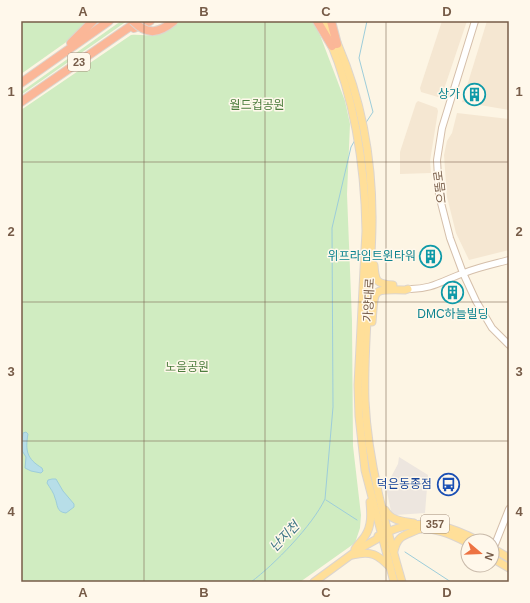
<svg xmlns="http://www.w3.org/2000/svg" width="530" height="603" font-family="Arial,'Noto Sans KR',sans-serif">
<rect width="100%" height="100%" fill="#fdf5e4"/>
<g fill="#f5e7d2">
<path d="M 442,21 L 467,21 L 442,95 L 438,97 L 421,92 L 420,88 Z"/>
<path d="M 487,21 L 509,21 L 509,110 L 462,102 Z"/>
<path d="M 418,101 L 437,108 L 438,111 L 430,161 L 431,173 L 400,174 L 400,152 L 416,103 Z"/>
<path d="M 457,113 L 509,119 L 509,250 L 469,260 L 456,233 L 447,197 L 444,155 L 447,141 L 452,133 Z"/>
</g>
<path fill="#ede6df" d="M 399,457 L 428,475 L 425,513 L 396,515 L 391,511 L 387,492 L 388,480 L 390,479 L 398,464 Z"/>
<g fill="#d0ecc1">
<path d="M 21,21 L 96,21 L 21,74 Z"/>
<path d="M 121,21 L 127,21 L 21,95 L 21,92 Z"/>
<path d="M 178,21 L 313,21 L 320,35 L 345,101 L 350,124 L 347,194 L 352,321 L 353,446 L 361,515 L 360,528 L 355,543 L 300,582 L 21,582 L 21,110 L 131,35 C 137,34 144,36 150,35 C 161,34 169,27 178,21 Z"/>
</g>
<g fill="#b7dee8" stroke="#9dcdda">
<path d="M 26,432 L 28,434 C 25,451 27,459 42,468 L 43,471 L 41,473 L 31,471 L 25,468 L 26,457 L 21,449 L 23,433 Z"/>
<path d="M 52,479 L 56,479 L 63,491 L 74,504 L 74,507 L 66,513 C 56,512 58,505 55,498 C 54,493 50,488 47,483 L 48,480 Z"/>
</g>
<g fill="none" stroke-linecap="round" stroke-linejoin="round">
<g stroke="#9dcdda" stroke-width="1">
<path d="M 365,124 L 373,112 L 359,58 L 367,21"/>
<path d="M 326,500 L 357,520"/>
<path d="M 405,552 L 451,582"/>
<path d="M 251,582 C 275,564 312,526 325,499 L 333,407 L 332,228 L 351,147 L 355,140"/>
</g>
<defs>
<g id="secondary">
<path d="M 475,21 L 442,128 L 437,160 L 439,195 L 450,238 L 463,273 L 476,301 L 492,328 L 509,345"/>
<path d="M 408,289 C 431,290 444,280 464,273 C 479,267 494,264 509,260"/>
<path d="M 492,552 L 509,509"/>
</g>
<g id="primary">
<path d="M 325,21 C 329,29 334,37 338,45 C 362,101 373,164 372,226 C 371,284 363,343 365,401 C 368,463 385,523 402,582"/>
<path d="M 330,41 C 355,101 365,166 366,231 L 358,385 L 359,416 L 365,470 L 394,582"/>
<path d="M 374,265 C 375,281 376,284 393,285"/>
<path d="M 372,322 C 375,289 370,289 405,290 L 408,289"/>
<path d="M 385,510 C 391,521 403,521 414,523"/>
<path d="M 413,530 C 433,526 451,534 468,543"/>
<path d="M 492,548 L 509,558"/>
<path d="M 355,549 C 358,544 362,541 365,536 C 372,526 371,513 370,502"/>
<path d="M 394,551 C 398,535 404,536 417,530"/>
<path d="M 353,555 C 371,550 378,555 390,567"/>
<path d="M 492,558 L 509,568"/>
<path d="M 314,582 L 359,549 L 377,539 L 378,536 C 385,533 392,530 398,528 C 429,519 452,527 479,541"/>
</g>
<g id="highway">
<path d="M 317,21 L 332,46"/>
<path d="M 331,21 L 337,44"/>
<path d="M 134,28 L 150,21"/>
<path d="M 71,43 L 93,21"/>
<path d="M 21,83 L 109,21"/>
<path d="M 21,102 L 138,21"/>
</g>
</defs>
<use href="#secondary" stroke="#d5bfaa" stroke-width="8"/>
<use href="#primary" stroke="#dcd5cf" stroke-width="9"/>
<use href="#highway" stroke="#dcd5cf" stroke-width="10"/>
<use href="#secondary" stroke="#fff" stroke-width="6"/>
<use href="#primary" stroke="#ffdf99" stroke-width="7"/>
<use href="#highway" stroke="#fbb798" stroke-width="8"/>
<defs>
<path id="highway-bridge" d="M 133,21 C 148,36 159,33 174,21"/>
</defs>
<use href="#highway-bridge" stroke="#dcd5cf" stroke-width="10" stroke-linecap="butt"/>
<use href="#highway-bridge" stroke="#fbb798" stroke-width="8"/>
</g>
<path fill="none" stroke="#775c48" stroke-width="1" stroke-opacity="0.55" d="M 144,21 L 144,582M 265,21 L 265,582M 386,21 L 386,582M 21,162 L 509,162M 21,302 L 509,302M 21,441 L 509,441"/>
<defs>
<symbol id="building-ring" viewBox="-11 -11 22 22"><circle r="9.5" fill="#fff8eb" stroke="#0f9aa8" stroke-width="1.5"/><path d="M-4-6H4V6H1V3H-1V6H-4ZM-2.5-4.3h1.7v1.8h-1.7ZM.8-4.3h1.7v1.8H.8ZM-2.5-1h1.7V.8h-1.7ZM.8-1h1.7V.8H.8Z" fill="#0f9aa8"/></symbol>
<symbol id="bus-ring" viewBox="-11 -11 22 22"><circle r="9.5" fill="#fff8eb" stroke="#1a4fb4" stroke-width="1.5"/><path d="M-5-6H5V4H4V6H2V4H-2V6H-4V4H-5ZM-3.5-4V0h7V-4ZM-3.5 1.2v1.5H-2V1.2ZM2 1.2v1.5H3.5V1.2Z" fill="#1a4fb4"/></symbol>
</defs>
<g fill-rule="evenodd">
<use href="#building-ring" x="462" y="82" width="25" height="25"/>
<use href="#building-ring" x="418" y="244" width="25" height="25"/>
<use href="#building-ring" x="440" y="280" width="25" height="25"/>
<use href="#bus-ring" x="436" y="472" width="25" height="25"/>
</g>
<g text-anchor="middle" stroke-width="3" stroke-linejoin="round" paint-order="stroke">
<g fill="#fff8eb" stroke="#a08b79" stroke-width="1">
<rect x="68" y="53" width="22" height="18" rx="3"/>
<rect x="421" y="515" width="28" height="18" rx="3"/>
</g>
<g font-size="11" font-weight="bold" fill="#775c48">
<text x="79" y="66">23</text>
<text x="435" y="528">357</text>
</g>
<g font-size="12" fill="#0d838f" stroke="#fff8eb" text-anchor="end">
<text x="460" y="98">상가</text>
<text x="416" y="260">위프라임트윈타워</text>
<text x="453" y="318" text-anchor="middle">DMC하늘빌딩</text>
</g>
<g font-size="12" fill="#4e7e3f" stroke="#fff8eb">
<text x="257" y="109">월드컵공원</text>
<text x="187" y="371">노을공원</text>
</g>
<g font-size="12" fill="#775c48" stroke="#fff8eb">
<text transform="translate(440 187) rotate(-97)" y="4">으뜸로</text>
<text transform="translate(369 300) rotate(-87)" y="4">가양대로</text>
</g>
<g font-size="12" fill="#164399" stroke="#fff8eb" text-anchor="end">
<text x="432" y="488">덕은동종점</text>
</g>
<g font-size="13" font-style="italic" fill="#3e7585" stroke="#fff8eb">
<text transform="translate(284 536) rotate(-46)" y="5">난지천</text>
</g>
</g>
<rect width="530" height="603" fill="none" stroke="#fff8eb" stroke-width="44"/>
<g transform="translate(480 553) rotate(109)"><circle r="19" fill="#fff8eb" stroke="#c9baaa"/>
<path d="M0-3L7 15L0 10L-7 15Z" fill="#ed7343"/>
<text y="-6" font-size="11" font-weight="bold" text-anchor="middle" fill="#775c48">N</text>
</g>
<rect x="22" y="22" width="486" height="559" fill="none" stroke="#775c48" stroke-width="1.5"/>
<g font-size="13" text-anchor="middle" font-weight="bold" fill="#775c48">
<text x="83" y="16">A</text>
<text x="204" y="16">B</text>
<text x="326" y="16">C</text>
<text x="447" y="16">D</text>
<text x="11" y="96">1</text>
<text x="519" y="96">1</text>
<text x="11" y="236">2</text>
<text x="519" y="236">2</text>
<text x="11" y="376">3</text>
<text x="519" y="376">3</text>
<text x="11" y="516">4</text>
<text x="519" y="516">4</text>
<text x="83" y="597">A</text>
<text x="204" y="597">B</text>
<text x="326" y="597">C</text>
<text x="447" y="597">D</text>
</g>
</svg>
